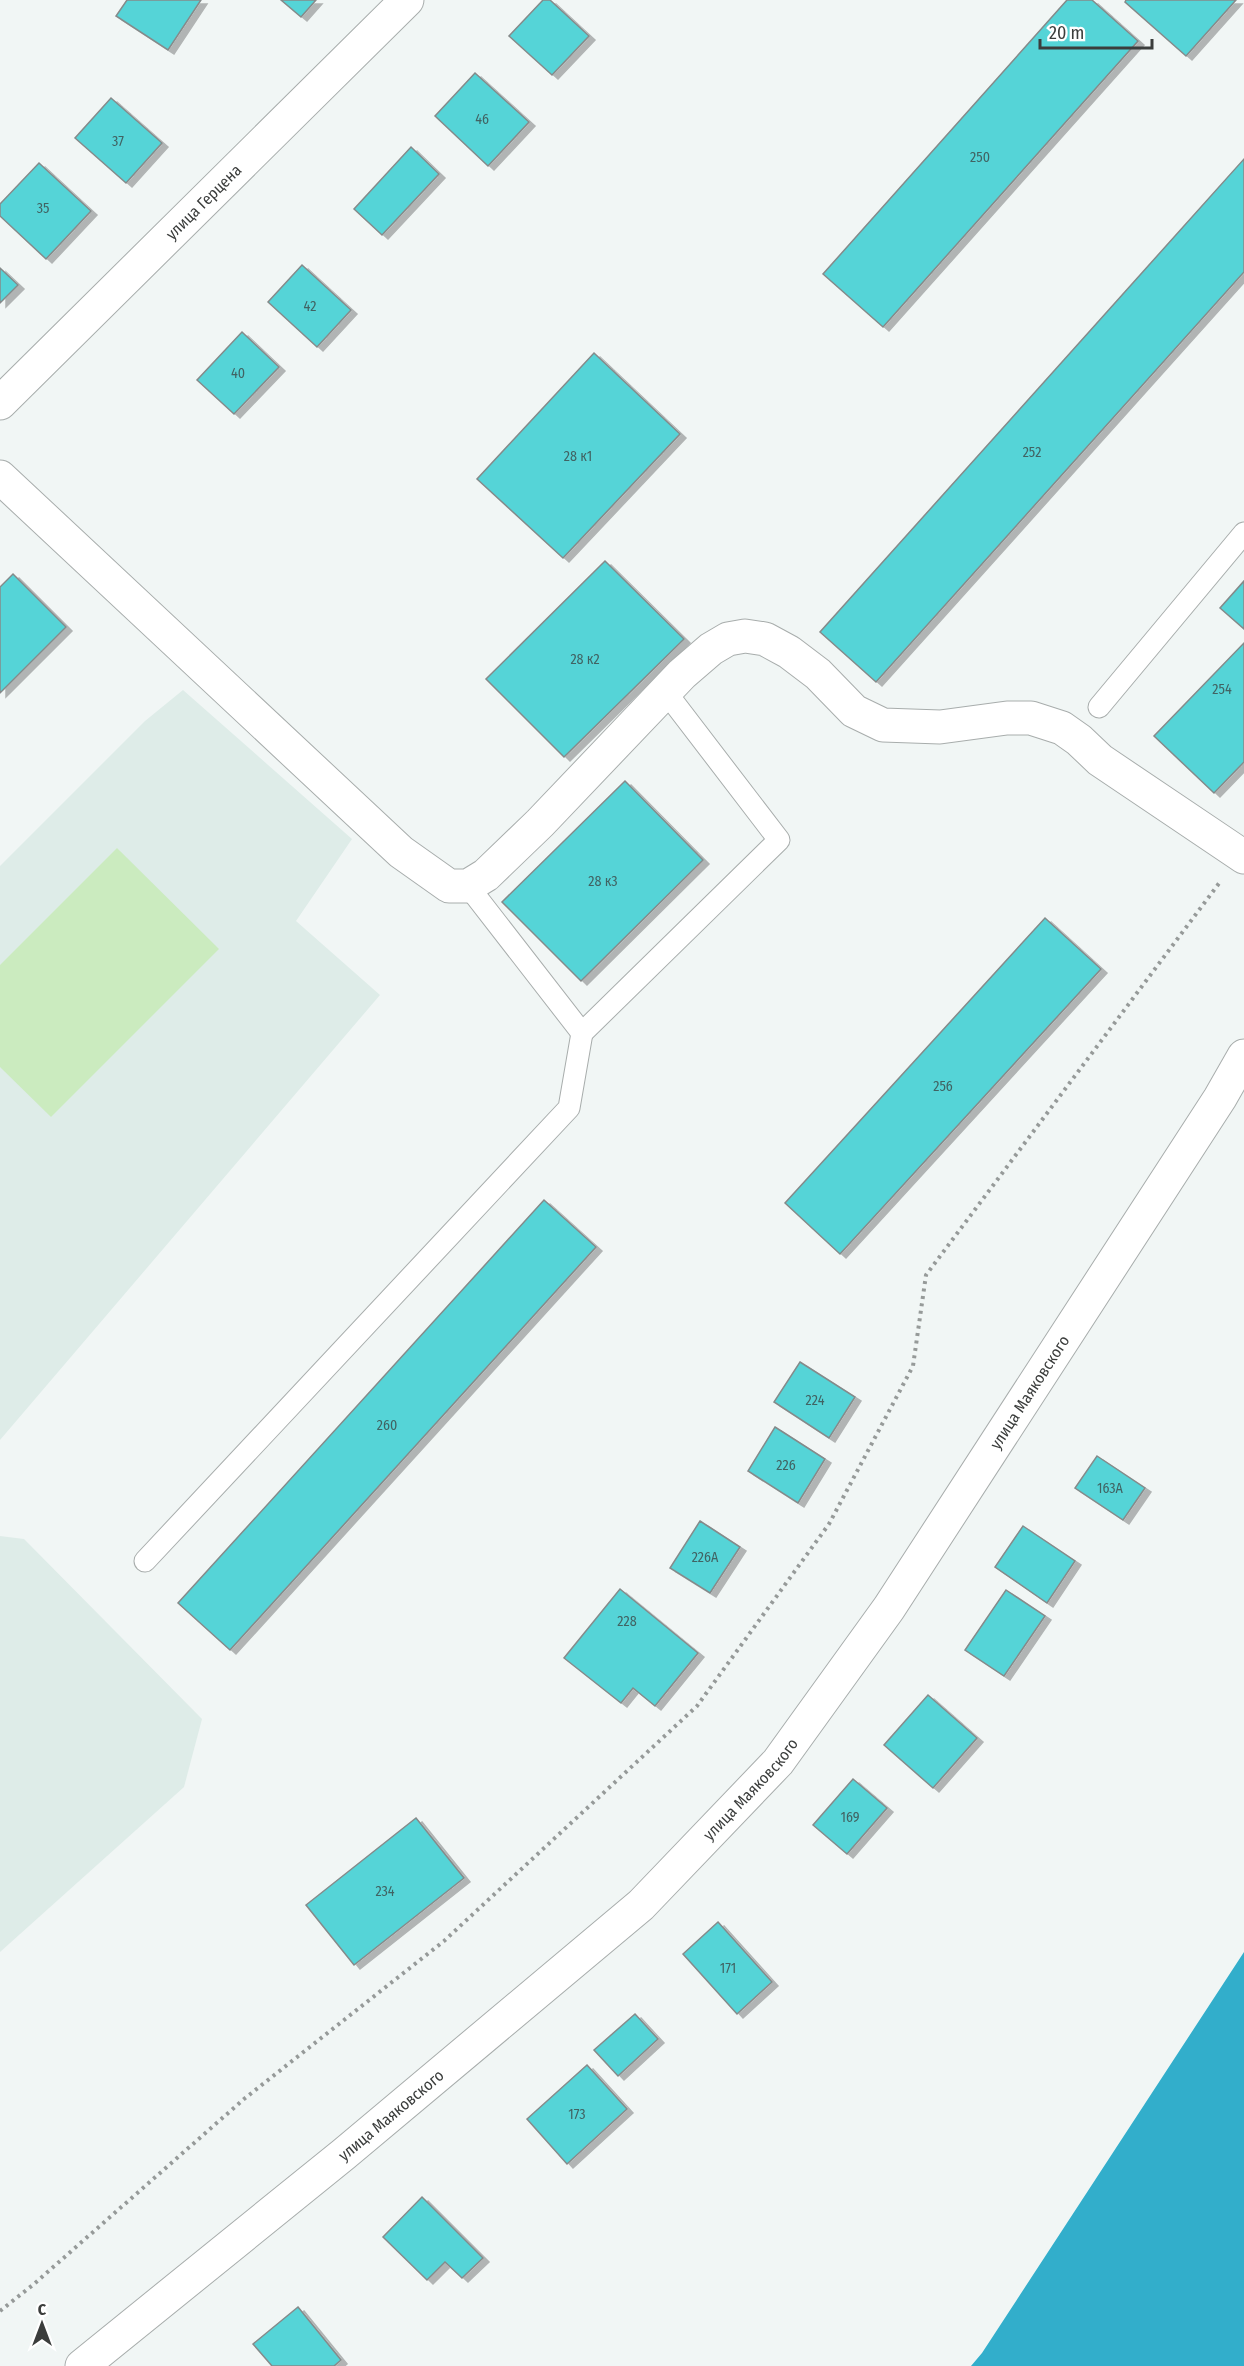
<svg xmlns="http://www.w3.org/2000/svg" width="1244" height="2366" font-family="'Fira Sans Condensed',sans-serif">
<defs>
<filter id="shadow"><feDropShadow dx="6" dy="4" stdDeviation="0" flood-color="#0004"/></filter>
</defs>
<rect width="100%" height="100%" fill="#f1f6f5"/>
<g fill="#deece8">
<path d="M 183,690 L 352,839 L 296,921 L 380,995 L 0,1440 L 0,866 L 145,721 Z"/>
<path d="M 0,1536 L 24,1539 L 202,1719 L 184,1787 L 0,1952 Z"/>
</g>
<path fill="#cbebbf" d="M 117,848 L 219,949 L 51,1117 L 0,1067 L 0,965 Z"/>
<path fill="#32aecb" d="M 1244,1952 L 1244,2366 L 971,2366 L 982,2353 Z"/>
<g fill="#54d4d7" stroke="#858a8a" stroke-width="1.5" filter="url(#shadow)">
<path d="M 127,0 L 201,0 L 168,50 L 116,16 Z"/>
<path d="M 281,0 L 316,0 L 301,17 Z"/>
<path d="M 543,0 L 550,0 L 589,36 L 552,75 L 509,36 Z"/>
<path d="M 1067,0 L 1092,0 L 1138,41 L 883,327 L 823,274 Z"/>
<path d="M 1126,0 L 1236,0 L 1186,56 L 1125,2 Z"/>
<path d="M 475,73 L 529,122 L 488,166 L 435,116 Z"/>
<path d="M 111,98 L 162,143 L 126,183 L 75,138 Z"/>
<path d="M 411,147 L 439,174 L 382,235 L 354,209 Z"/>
<path d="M 1244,159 L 1244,272 L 876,682 L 820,632 Z"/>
<path d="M 39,163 L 91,211 L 46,259 L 0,216 L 0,204 Z"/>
<path d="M 302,265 L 351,310 L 317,347 L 268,302 Z"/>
<path d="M 0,268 L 18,285 L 0,303 Z"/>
<path d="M 242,332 L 279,367 L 234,414 L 197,380 Z"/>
<path d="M 594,353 L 680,434 L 563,558 L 477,479 Z"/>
<path d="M 605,561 L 684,639 L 564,757 L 486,679 Z"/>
<path d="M 13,574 L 66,627 L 0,693 L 0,587 Z"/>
<path d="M 1244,581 L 1244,629 L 1220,608 Z"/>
<path d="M 1244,643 L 1244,762 L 1214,793 L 1154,736 Z"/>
<path d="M 625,781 L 703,860 L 581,981 L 502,902 Z"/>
<path d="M 1045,918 L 1101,969 L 840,1254 L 785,1203 Z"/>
<path d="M 544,1200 L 596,1247 L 230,1650 L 178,1603 Z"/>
<path d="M 800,1362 L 855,1397 L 829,1438 L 774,1402 Z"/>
<path d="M 775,1427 L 825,1459 L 798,1503 L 748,1471 Z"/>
<path d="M 1097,1456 L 1145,1488 L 1123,1520 L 1075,1488 Z"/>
<path d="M 700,1521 L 740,1547 L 710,1593 L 670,1568 Z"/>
<path d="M 1023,1526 L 1075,1561 L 1047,1603 L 995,1567 Z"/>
<path d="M 620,1589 L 698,1653 L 655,1706 L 633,1688 L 621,1703 L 564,1658 Z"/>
<path d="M 1006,1590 L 1045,1616 L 1004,1676 L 965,1650 Z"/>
<path d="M 928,1695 L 977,1738 L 933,1788 L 884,1745 Z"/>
<path d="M 853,1779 L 887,1808 L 847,1854 L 813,1825 Z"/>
<path d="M 416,1818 L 464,1878 L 354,1965 L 306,1905 Z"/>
<path d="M 718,1922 L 772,1982 L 737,2014 L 683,1954 Z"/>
<path d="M 635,2014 L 658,2039 L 618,2076 L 594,2050 Z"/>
<path d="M 587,2065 L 627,2109 L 567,2164 L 527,2119 Z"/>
<path d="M 422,2197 L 483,2258 L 462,2278 L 445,2262 L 427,2280 L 383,2237 Z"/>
<path d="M 298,2307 L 341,2360 L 334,2366 L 272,2366 L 253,2344 Z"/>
</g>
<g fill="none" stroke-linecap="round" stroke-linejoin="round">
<defs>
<g id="lane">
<path d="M 1099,707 L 1244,533"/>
<path d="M 468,886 L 582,1033 L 779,840 L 665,691"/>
<path d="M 145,1561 L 569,1108 L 582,1033"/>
</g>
<g id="street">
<path id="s1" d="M 0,403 L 407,0"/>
<path d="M 0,477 L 401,852 L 449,886 L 468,886 L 486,875 L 540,823 L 682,674 L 711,649 L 728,639 L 745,636 L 765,639 L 789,652 L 818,674 L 854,711 L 883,725 L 940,727 L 1007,718 L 1031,718 L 1062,728 L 1079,740 L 1100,760 L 1244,857"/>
</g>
<g id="secondary">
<path id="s2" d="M 82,2366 L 344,2154 L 641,1905 L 778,1762 L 889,1608 L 1220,1098 L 1244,1056"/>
</g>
</defs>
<use href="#lane" stroke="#a8adac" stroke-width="23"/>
<use href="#street" stroke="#a8adac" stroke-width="35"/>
<use href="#secondary" stroke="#a8adac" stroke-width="35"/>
<path stroke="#969a99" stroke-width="4" stroke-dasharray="3 4.5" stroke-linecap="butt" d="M 0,2311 L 34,2284 L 244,2099 L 444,1941 L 697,1706 L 829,1524 L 913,1366 L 926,1275 L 1220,882"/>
<use href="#lane" stroke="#fff" stroke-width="21"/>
<use href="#street" stroke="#fff" stroke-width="33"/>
<use href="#secondary" stroke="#fff" stroke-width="33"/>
</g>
<g text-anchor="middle" stroke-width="4.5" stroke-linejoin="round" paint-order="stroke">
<g font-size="14" fill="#416363">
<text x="482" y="124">46</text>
<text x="118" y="146">37</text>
<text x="980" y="162">250</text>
<text x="43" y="213">35</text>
<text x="310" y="311">42</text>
<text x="238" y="378">40</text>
<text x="1032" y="457">252</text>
<text x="578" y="461">28 к1</text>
<text x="585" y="664">28 к2</text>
<text x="1222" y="694">254</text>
<text x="603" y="886">28 к3</text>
<text x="943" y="1091">256</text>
<text x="815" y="1405">224</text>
<text x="387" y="1430">260</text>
<text x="786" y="1470">226</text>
<text x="1110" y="1493">163А</text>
<text x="705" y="1562">226А</text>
<text x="627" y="1626">228</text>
<text x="850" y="1822">169</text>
<text x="385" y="1896">234</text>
<text x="728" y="1973">171</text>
<text x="577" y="2119">173</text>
</g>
<g font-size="16" fill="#3b3d3c" stroke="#fff">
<text dy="6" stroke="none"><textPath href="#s1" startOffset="286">улица Герцена</textPath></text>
<text dy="6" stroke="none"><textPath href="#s2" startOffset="1370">улица Маяковского</textPath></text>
<text dy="6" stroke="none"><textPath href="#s2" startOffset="884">улица Маяковского</textPath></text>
<text dy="6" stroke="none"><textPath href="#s2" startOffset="398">улица Маяковского</textPath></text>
</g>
</g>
<g transform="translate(42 2324)" stroke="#ffffff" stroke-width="4.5" paint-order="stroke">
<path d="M0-4.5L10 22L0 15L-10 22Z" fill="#3b3d3c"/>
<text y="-9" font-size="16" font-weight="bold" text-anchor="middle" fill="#3b3d3c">С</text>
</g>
<path d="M1040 39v9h112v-9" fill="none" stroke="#3b3d3c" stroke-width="3"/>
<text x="1049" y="39" font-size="18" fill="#3b3d3c" stroke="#ffffff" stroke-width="4.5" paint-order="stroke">20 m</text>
</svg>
